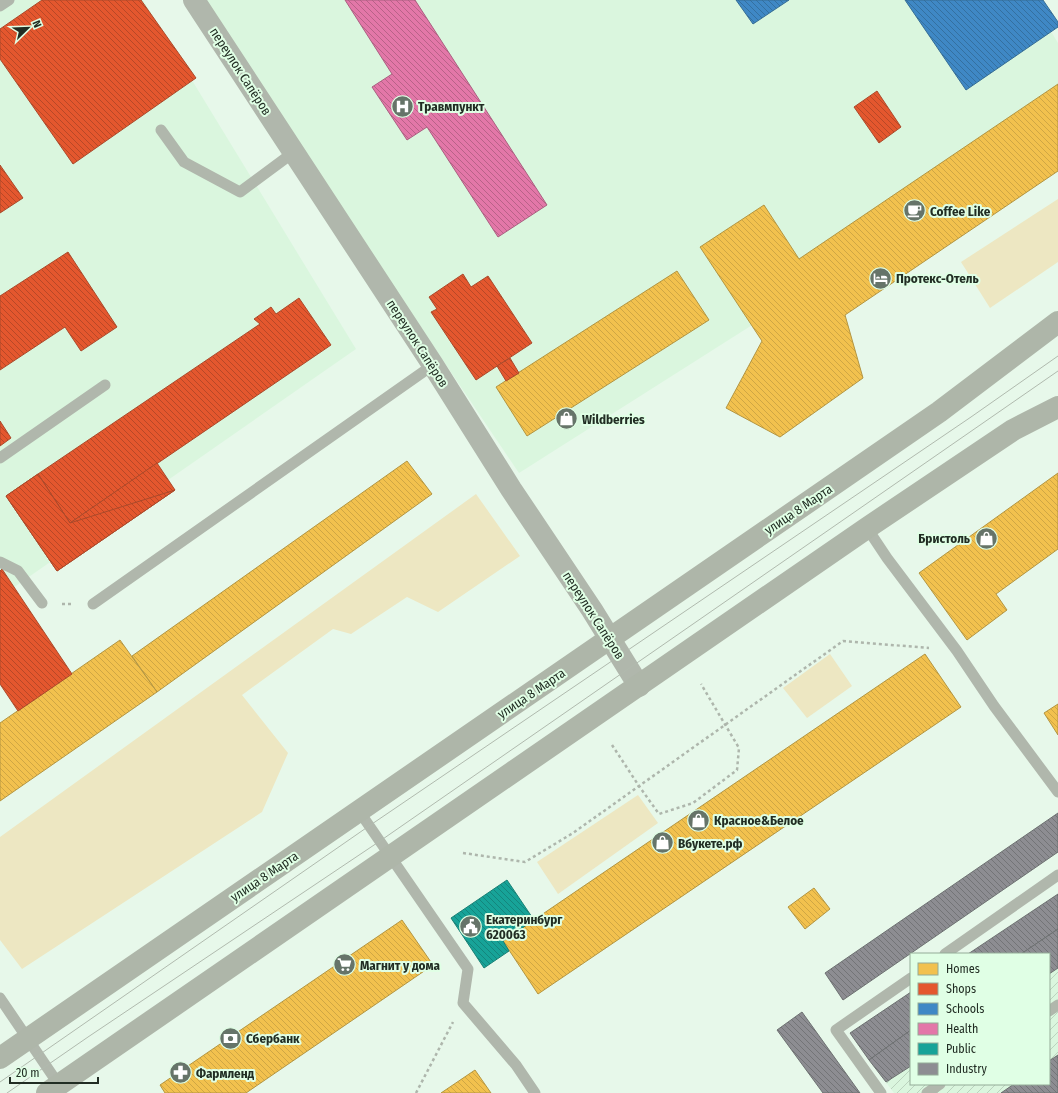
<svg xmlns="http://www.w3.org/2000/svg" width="1058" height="1093" font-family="'Fira Sans Condensed',sans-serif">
<defs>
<pattern id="industrial-furrows" width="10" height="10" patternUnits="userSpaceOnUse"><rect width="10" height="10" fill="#daf6de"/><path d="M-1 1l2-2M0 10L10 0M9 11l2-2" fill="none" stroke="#bbd3be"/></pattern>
<pattern id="homes-back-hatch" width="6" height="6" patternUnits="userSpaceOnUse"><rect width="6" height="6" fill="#f2c14e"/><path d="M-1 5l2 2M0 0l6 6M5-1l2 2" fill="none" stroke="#cfa644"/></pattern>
<pattern id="shops-back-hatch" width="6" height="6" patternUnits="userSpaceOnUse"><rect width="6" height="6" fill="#e4572e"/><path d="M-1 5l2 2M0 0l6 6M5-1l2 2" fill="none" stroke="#b84827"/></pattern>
<pattern id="schools-back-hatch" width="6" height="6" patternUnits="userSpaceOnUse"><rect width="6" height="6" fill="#3f88c5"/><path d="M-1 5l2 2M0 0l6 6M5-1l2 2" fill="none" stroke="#3470a0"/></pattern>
<pattern id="health-back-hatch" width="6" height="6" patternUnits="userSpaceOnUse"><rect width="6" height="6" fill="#e377a8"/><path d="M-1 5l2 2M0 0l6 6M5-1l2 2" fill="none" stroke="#b86288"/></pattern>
<pattern id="public-back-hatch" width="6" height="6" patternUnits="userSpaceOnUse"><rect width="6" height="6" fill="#17a398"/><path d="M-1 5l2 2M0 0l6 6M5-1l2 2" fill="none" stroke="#14857c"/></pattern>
<pattern id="industry-back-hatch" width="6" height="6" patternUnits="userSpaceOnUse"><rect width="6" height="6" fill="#8d8d92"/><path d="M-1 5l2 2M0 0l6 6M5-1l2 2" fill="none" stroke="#737477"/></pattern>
</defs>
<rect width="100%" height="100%" fill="#e7f8ea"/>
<g fill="#daf6de">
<path d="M 0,0 L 143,0 L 356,349 L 0,597 Z"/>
<path d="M 200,0 L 1032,0 L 1058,43 L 1058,134 L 850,263 L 519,473 Z"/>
</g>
<path fill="url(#industrial-furrows)" d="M 1058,929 L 1058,1093 L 894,1093 L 869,1060 L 911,1030 L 911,1084 L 1049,1084 L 1049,954 Z"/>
<g fill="#ede7c2">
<path d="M 1058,199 L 1058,262 L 990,308 L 961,262 Z"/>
<path d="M 476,494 L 520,556 L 438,612 L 407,597 L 351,634 L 333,629 L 242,695 L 288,753 L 262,812 L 22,969 L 0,940 L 0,837 Z"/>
<path d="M 830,654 L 852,686 L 807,718 L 783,688 Z"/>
<path d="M 638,795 L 658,823 L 558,894 L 537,862 Z"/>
</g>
<g fill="url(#homes-back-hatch)" stroke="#b39541">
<path d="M 1058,84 L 1058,171 L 845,315 L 863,378 L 780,437 L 726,408 L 762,341 L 700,247 L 764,205 L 799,259 Z"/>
<path d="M 677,271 L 709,320 L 527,436 L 496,387 Z"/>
<path d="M 407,461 L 432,494 L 157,692 L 132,656 Z"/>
<path d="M 1058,473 L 1058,549 L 996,594 L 1007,610 L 967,640 L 919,573 Z"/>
<path d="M 120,640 L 157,692 L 0,801 L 0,723 Z"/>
<path d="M 925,654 L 961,707 L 538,994 L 503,941 Z"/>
<path d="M 1058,704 L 1058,735 L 1044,713 Z"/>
<path d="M 814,888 L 830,909 L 805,929 L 788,907 Z"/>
<path d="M 402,920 L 433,965 L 246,1093 L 165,1093 L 160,1085 Z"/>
<path d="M 475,1070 L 491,1093 L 441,1093 Z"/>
</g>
<g fill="url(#shops-back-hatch)" stroke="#aa4a2b">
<path d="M 42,0 L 141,0 L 196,78 L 73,164 L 0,59 L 0,29 Z"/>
<path d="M 877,91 L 901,127 L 879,143 L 854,107 Z"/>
<path d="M 0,165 L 23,198 L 0,213 Z"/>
<path d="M 68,252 L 117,327 L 81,351 L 65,327 L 0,370 L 0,296 Z"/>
<path d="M 463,274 L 471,287 L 488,276 L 532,343 L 476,380 L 431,312 L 437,309 L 429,297 Z"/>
<path d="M 299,298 L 331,345 L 70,523 L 38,474 L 260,324 L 254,319 L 271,307 L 276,314 Z"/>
<path d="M 510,358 L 519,373 L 506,381 L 497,366 Z"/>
<path d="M 0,421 L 11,438 L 0,446 Z"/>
<path d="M 157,463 L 175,490 L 57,571 L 6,496 L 38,474 L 70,523 Z"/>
<path d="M 38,474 L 70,523 L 175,490 L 57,571 L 6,496 Z"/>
<path d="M 2,569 L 72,674 L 18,711 L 0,684 L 0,571 Z"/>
</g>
<g fill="url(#schools-back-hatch)" stroke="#366d94">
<path d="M 736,0 L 789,0 L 753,24 Z"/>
<path d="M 905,0 L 1043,0 L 1058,22 L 1058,27 L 966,90 Z"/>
</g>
<path fill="url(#health-back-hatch)" stroke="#a96180" d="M 345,0 L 415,0 L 547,205 L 498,237 L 427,127 L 407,140 L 372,87 L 392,74 Z"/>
<path fill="url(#public-back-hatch)" stroke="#1a8075" d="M 507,880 L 534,920 L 503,941 L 509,951 L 484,968 L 451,918 Z"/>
<g fill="url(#industry-back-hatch)" stroke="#6d7071">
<path d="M 1058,813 L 1058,852 L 843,1000 L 825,973 Z"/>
<path d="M 1058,894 L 1058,929 L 1021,954 L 968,954 Z"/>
<path d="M 1058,929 L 1058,968 L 1049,974 L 1049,954 L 1021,954 Z"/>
<path d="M 911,992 L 911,1030 L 869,1060 L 850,1033 Z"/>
<path d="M 802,1012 L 860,1093 L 823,1093 L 777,1030 Z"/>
<path d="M 911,1030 L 911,1066 L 886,1082 L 869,1060 Z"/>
<path d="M 1058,1055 L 1058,1093 L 1001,1093 L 1014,1084 L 1049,1084 L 1049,1061 Z"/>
</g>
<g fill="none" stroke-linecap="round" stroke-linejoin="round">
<g stroke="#aeb6ac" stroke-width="2.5" stroke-dasharray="3 3" stroke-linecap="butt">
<path d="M 62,604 L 73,604"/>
<path d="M 612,745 L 639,786 L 659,814 L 693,803 L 737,770 L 739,748 L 701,684"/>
<path d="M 463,853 L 525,862 L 573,833 L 843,641 L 929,648"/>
<path d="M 416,1093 L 453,1022"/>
</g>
<g stroke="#b0b7ac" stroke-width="11">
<path d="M 0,6 L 9,0"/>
<path d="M 161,130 L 184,162 L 240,192 L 294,152"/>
<path d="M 0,458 L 105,385"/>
<path d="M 867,528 L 887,558 L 957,651 L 994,706 L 1058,792"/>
<path d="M 0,562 L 18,571 L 42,603"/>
<path d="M 93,604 L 433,365"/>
<path d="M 359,811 L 468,969 L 463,1003 L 516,1065 L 535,1093"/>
<path d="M 945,954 L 1058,875"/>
<path d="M 0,998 L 59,1085"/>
<path d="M 1049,1011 L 1058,1005"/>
<path d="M 881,1093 L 836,1030 L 911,978"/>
<path d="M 927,1093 L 940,1084"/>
</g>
<path stroke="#b0b7ac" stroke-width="22" d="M 194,0 L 433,365 L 511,489 L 592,610 L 639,686"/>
<g stroke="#aeb6a9" stroke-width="22">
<path d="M 0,1058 L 939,412 L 1058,322"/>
<path d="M 47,1093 L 867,528 L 1013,430 L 1058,407"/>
</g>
<g stroke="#b0baae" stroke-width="1">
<path d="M 0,1082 L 369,826 L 971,417 L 1058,356"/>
<path d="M 7,1093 L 88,1037 L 380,841 L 1058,371"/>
</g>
</g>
<defs>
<symbol id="hospital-disc" viewBox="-11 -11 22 22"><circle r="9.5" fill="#667469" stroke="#e0ffe5"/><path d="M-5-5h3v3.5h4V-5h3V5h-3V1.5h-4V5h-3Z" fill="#fff"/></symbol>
<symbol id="cafe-disc" viewBox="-11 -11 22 22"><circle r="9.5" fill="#667469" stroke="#e0ffe5"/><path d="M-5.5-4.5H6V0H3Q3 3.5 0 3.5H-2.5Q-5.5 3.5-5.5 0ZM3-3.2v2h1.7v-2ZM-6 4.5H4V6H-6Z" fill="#fff"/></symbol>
<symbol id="hotel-disc" viewBox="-11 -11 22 22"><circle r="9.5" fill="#667469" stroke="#e0ffe5"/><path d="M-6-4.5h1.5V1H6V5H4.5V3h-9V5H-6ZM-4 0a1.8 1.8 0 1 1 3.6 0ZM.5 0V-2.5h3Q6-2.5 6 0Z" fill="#fff"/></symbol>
<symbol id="shop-disc" viewBox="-11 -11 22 22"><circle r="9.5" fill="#667469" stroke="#e0ffe5"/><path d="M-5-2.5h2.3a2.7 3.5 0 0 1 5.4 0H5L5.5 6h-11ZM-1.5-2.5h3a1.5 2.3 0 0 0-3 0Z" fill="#fff"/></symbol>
<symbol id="civic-disc" viewBox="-11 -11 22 22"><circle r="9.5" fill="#667469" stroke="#e0ffe5"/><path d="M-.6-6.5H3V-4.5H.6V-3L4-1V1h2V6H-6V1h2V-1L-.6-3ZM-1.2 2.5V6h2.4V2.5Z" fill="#fff"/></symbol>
<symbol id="supermarket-disc" viewBox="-11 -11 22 22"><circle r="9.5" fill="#667469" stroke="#e0ffe5"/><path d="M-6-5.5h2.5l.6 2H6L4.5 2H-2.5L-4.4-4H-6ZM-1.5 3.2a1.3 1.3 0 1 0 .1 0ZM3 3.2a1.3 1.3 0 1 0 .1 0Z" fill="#fff"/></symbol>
<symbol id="bank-disc" viewBox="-11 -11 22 22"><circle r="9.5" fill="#667469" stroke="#e0ffe5"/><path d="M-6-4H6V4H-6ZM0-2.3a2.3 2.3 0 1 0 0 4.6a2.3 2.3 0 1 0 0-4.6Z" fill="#fff"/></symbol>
<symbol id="pharmacy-disc" viewBox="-11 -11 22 22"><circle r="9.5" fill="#667469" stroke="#e0ffe5"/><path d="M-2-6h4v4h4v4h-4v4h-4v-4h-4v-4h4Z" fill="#fff"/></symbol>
</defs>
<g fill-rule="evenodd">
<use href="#hospital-disc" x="390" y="94" width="25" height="25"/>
<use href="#cafe-disc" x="902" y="198" width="25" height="25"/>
<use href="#hotel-disc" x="868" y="266" width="25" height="25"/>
<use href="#shop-disc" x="554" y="406" width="25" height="25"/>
<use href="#shop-disc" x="974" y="526" width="25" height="25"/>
<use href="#shop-disc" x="686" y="808" width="25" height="25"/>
<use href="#shop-disc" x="650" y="830" width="25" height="25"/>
<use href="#civic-disc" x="458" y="914" width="25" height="25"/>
<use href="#supermarket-disc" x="332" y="952" width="25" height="25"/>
<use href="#bank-disc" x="218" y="1026" width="25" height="25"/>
<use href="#pharmacy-disc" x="168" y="1060" width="25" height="25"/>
</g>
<g text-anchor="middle" stroke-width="4" stroke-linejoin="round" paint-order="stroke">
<g font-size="13" fill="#212d23" stroke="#e0ffe5">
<text transform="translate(241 71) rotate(57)" y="5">переулок Сапёров</text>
<text transform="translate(418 343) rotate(57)" y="5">переулок Сапёров</text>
<text transform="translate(798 509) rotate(-34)" y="5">улица 8 Марта</text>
<text transform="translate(594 615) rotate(57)" y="5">переулок Сапёров</text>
<text transform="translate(531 693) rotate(-34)" y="5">улица 8 Марта</text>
<text transform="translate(264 876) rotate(-34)" y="5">улица 8 Марта</text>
</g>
<g font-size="13" font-weight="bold" fill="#212d23" stroke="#e0ffe5" text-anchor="start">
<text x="418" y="111">Травмпункт</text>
<text x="930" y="216">Coffee Like</text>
<text x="896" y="283">Протекс-Отель</text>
<text x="582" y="424">Wildberries</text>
<text x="970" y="543" text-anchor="end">Бристоль</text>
<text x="714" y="825">Красное&amp;Белое</text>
<text x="678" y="848">Вбукете.рф</text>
<text x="486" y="924">Екатеринбург<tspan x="486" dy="15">620063</tspan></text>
<text x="360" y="970">Магнит у дома</text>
<text x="246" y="1043">Сбербанк</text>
<text x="196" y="1078">Фармленд</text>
</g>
</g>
<rect x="910" y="953" width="140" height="132" fill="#e0ffe5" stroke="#94ab97"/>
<rect x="918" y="963" width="20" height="12" fill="#f2c14e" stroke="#94ab97"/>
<text x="946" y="973" font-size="12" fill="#212d23">Homes</text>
<rect x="918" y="983" width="20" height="12" fill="#e4572e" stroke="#94ab97"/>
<text x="946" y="993" font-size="12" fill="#212d23">Shops</text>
<rect x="918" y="1003" width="20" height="12" fill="#3f88c5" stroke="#94ab97"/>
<text x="946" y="1013" font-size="12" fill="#212d23">Schools</text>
<rect x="918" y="1023" width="20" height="12" fill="#e377a8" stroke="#94ab97"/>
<text x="946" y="1033" font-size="12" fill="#212d23">Health</text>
<rect x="918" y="1043" width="20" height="12" fill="#17a398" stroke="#94ab97"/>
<text x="946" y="1053" font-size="12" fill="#212d23">Public</text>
<rect x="918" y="1063" width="20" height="12" fill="#8d8d92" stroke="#94ab97"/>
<text x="946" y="1073" font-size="12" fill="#212d23">Industry</text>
<g transform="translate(28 28) rotate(67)" stroke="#e0ffe5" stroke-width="3" paint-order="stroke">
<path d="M0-3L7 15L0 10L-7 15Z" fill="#212d23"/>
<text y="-6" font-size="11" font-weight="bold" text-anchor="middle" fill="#212d23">N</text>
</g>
<path d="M10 1077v6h88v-6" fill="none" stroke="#212d23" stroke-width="2"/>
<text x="16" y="1077" font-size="12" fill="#212d23" stroke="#e0ffe5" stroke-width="3" paint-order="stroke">20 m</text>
</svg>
